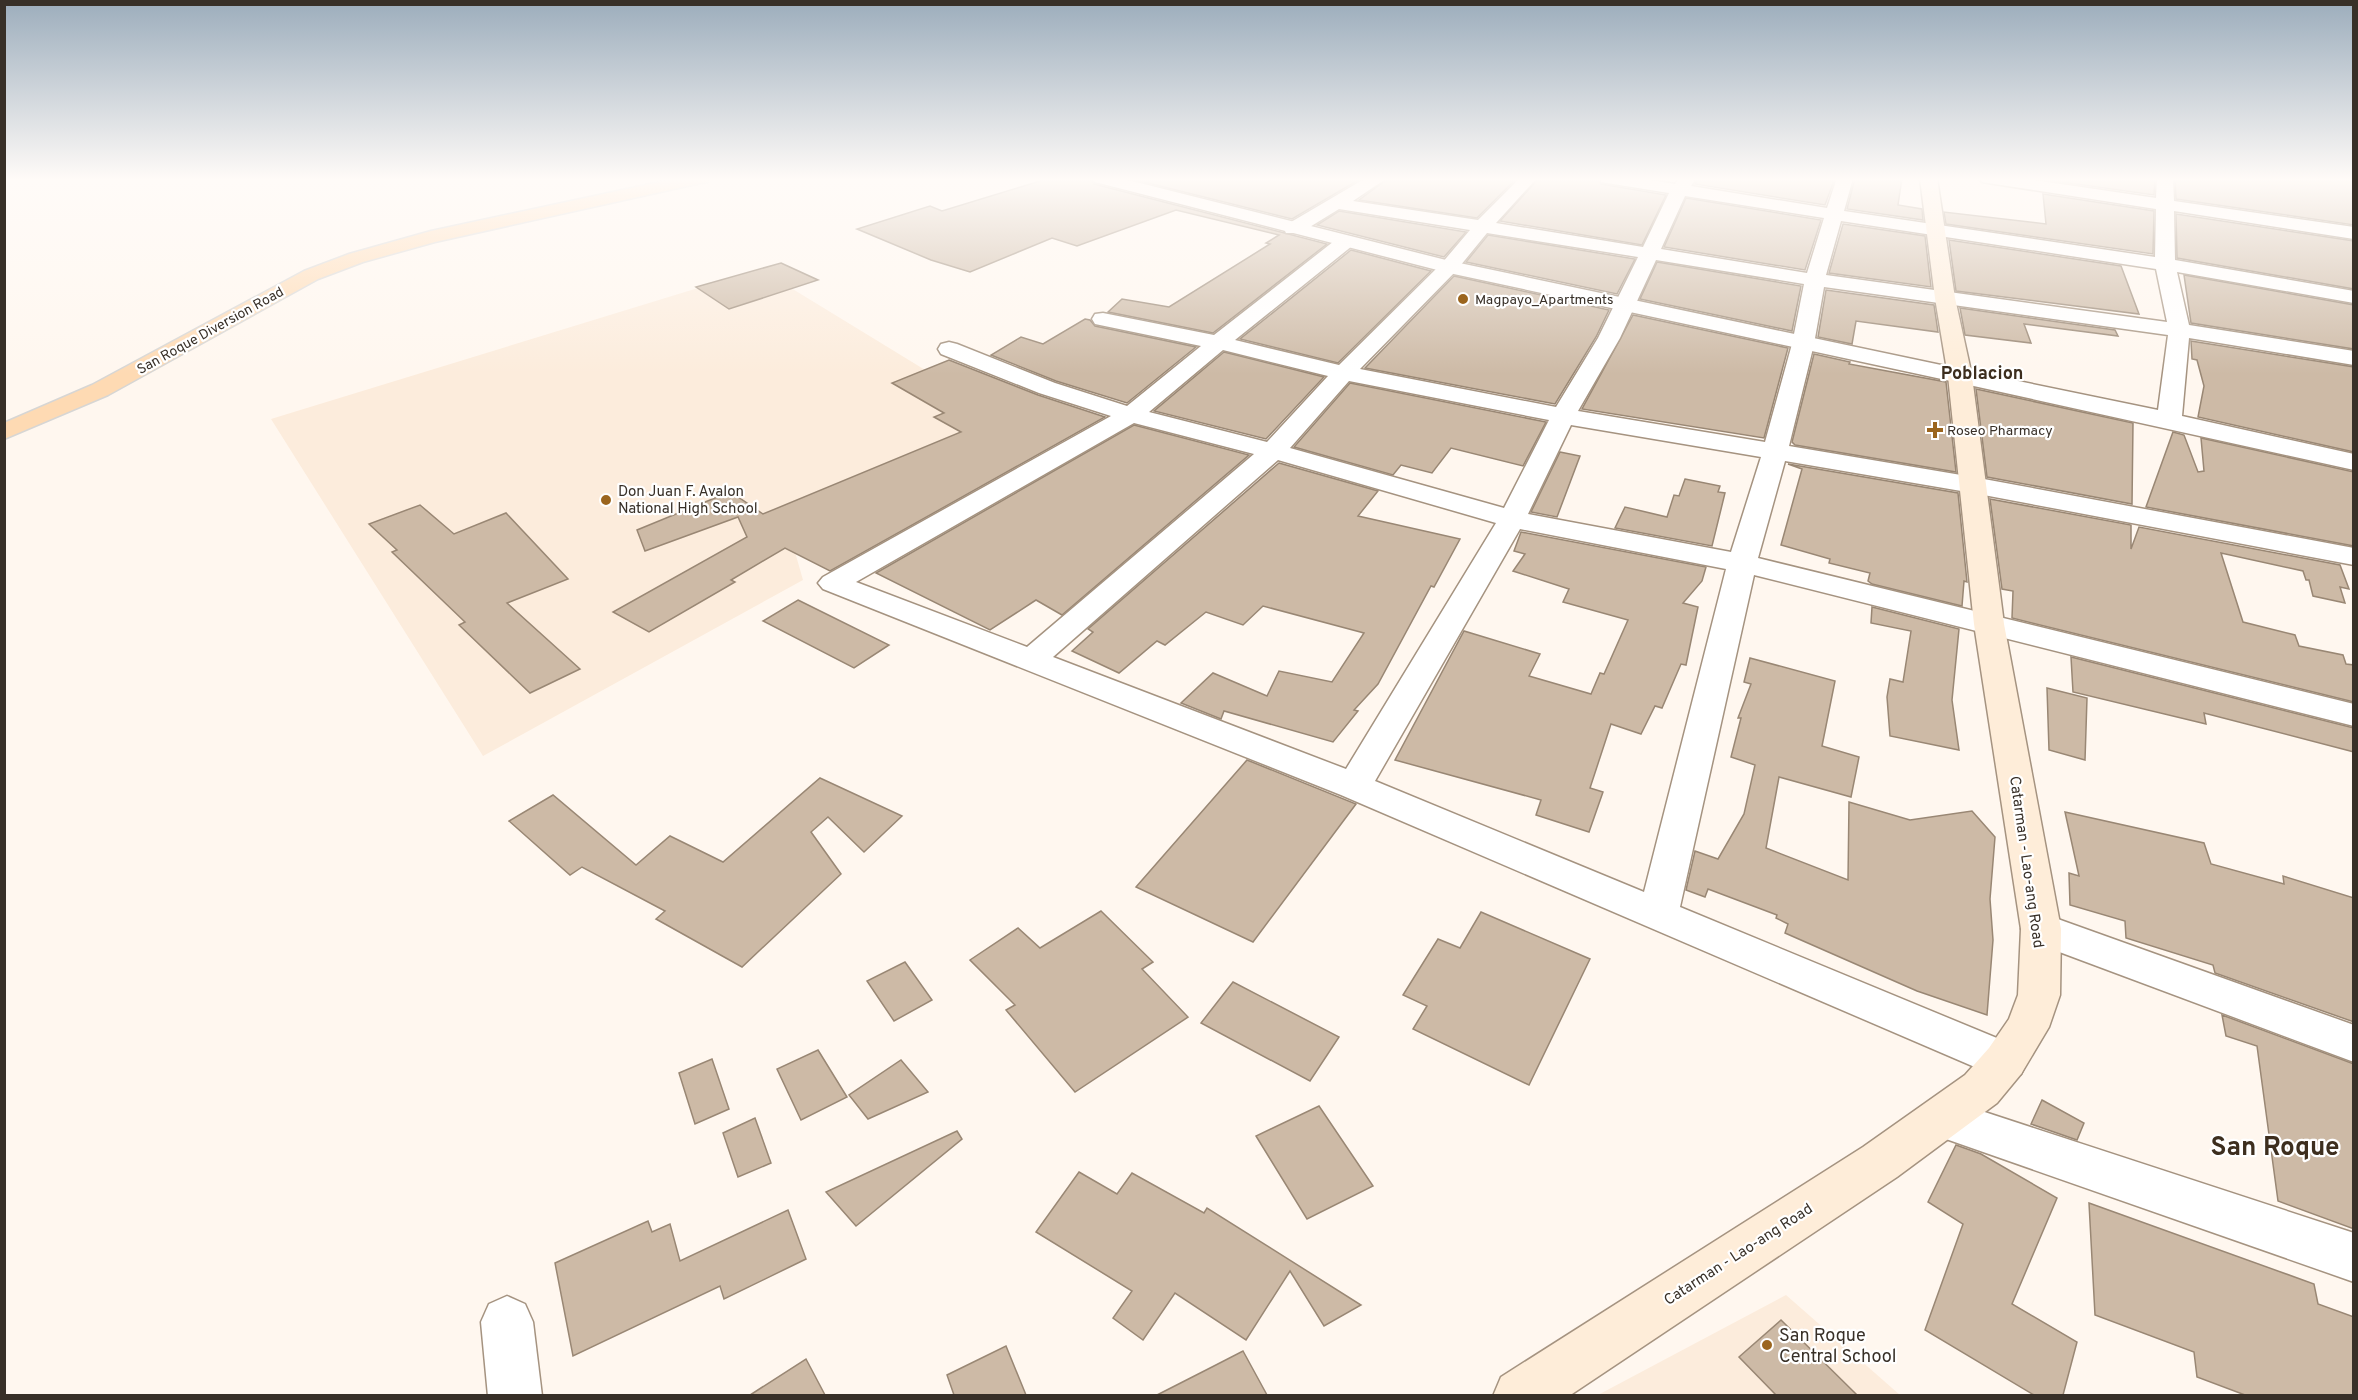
<svg xmlns="http://www.w3.org/2000/svg" width="2358" height="1400" font-family="Overpass,sans-serif">
<rect width="100%" height="100%" fill="#fff7ef"/>
<g fill="#fcecdc">
<path d="M 760,269 L 1025,431 L 795,552 L 803,580 L 483,756 L 271,419 Z"/>
<path d="M 1786,1295 L 1900,1395 L 1596,1396 Z"/>
</g>
<g fill="#cdbaa6" stroke="#998774" stroke-width="1.5">
<path d="M 1050,178 L 1090,178 L 1094,184 L 1327,244 L 1213,333 L 1108,312 L 1122,299 L 1169,307 L 1270,244 L 1266,243 L 1279,235 L 1176,210 L 1077,246 L 1052,238 L 970,272 L 931,260 L 857,229 L 930,206 L 942,211 Z"/>
<path d="M 1128,178 L 1362,178 L 1292,219 Z"/>
<path d="M 1389,178 L 1517,178 L 1477,218 L 1359,200 Z"/>
<path d="M 1539,178 L 1597,178 L 1601,184 L 1666,195 L 1642,245 L 1500,221 Z"/>
<path d="M 1698,178 L 1835,178 L 1825,205 L 1695,184 Z"/>
<path d="M 1855,178 L 1902,178 L 1898,205 L 1922,209 L 1923,220 L 1847,209 Z"/>
<path d="M 2041,178 L 2155,178 L 2154,195 L 2041,179 Z"/>
<path d="M 2175,178 L 2298,178 L 2314,180 L 2315,178 L 2354,178 L 2354,225 L 2176,199 Z"/>
<path d="M 2043,194 L 2154,211 L 2153,254 L 1946,224 L 1944,212 L 2046,224 Z"/>
<path d="M 1686,198 L 1821,220 L 1805,270 L 1664,247 Z"/>
<path d="M 1339,211 L 1466,232 L 1444,257 L 1317,225 Z"/>
<path d="M 2176,214 L 2354,241 L 2354,289 L 2177,258 Z"/>
<path d="M 1843,224 L 1925,236 L 1931,287 L 1829,273 Z"/>
<path d="M 1488,235 L 1635,259 L 1617,294 L 1466,262 Z"/>
<path d="M 1949,240 L 2121,266 L 2139,314 L 1956,291 Z"/>
<path d="M 1351,250 L 1431,271 L 1338,363 L 1240,339 Z"/>
<path d="M 1657,262 L 1801,286 L 1792,331 L 1640,299 Z"/>
<path d="M 781,263 L 818,280 L 729,309 L 696,287 Z"/>
<path d="M 2184,275 L 2354,305 L 2354,349 L 2191,323 Z"/>
<path d="M 1454,276 L 1609,310 L 1596,337 L 1555,404 L 1365,368 Z"/>
<path d="M 1826,290 L 1934,305 L 1938,332 L 1856,321 L 1852,344 L 1818,337 Z"/>
<path d="M 1960,308 L 2115,330 L 2118,336 L 2024,324 L 2031,343 L 1965,335 Z"/>
<path d="M 1633,315 L 1788,348 L 1764,438 L 1582,409 Z"/>
<path d="M 1085,319 L 1090,320 L 1095,326 L 1196,347 L 1127,403 L 1056,381 L 991,355 L 1021,337 L 1043,344 Z"/>
<path d="M 2191,341 L 2354,367 L 2354,452 L 2198,417 L 2204,386 L 2197,360 L 2192,359 Z"/>
<path d="M 1224,352 L 1324,377 L 1266,439 L 1154,411 Z"/>
<path d="M 1814,354 L 1850,362 L 1849,364 L 1946,382 L 1956,472 L 1795,445 L 1792,442 Z"/>
<path d="M 949,360 L 1038,395 L 1105,417 L 830,571 L 785,548 L 731,580 L 735,582 L 649,632 L 613,612 L 747,537 L 738,517 L 645,551 L 637,530 L 727,493 L 725,488 L 763,514 L 961,432 L 934,417 L 944,413 L 892,383 Z"/>
<path d="M 1350,383 L 1546,422 L 1523,466 L 1451,448 L 1432,473 L 1401,465 L 1393,475 L 1294,447 Z"/>
<path d="M 1976,389 L 2133,423 L 2132,504 L 1987,477 Z"/>
<path d="M 1134,425 L 1249,455 L 1062,615 L 1036,600 L 990,630 L 876,573 Z"/>
<path d="M 2173,432 L 2184,435 L 2198,472 L 2204,471 L 2201,438 L 2354,472 L 2354,546 L 2146,507 Z"/>
<path d="M 1560,452 L 1580,456 L 1557,517 L 1531,512 Z"/>
<path d="M 1279,463 L 1378,491 L 1358,516 L 1460,539 L 1434,587 L 1431,586 L 1378,684 L 1354,710 L 1358,711 L 1333,742 L 1224,711 L 1221,719 L 1181,703 L 1213,673 L 1267,696 L 1279,671 L 1332,682 L 1364,633 L 1263,606 L 1243,625 L 1206,612 L 1165,645 L 1157,641 L 1119,673 L 1072,651 L 1093,632 L 1088,629 Z"/>
<path d="M 1788,464 L 1958,493 L 1967,582 L 1964,581 L 1962,606 L 1872,584 L 1868,581 L 1870,573 L 1829,563 L 1830,559 L 1781,545 L 1802,469 Z"/>
<path d="M 1685,479 L 1720,486 L 1718,492 L 1725,493 L 1712,546 L 1615,528 L 1625,507 L 1667,517 L 1674,495 L 1679,496 Z"/>
<path d="M 1990,499 L 2131,525 L 2131,549 L 2139,527 L 2340,565 L 2349,589 L 2340,587 L 2345,603 L 2313,596 L 2309,580 L 2306,580 L 2303,571 L 2221,553 L 2243,622 L 2295,635 L 2299,646 L 2343,655 L 2346,664 L 2354,665 L 2354,702 L 2012,618 L 2013,591 L 2002,589 Z"/>
<path d="M 420,505 L 454,534 L 506,513 L 568,579 L 507,603 L 580,669 L 530,693 L 459,625 L 465,622 L 392,552 L 397,550 L 369,524 Z"/>
<path d="M 1521,532 L 1706,567 L 1702,581 L 1683,603 L 1698,607 L 1686,665 L 1681,664 L 1662,708 L 1655,706 L 1641,734 L 1611,724 L 1590,788 L 1603,792 L 1589,832 L 1536,815 L 1541,800 L 1395,760 L 1464,631 L 1540,654 L 1529,676 L 1591,694 L 1600,673 L 1604,674 L 1628,620 L 1563,602 L 1569,589 L 1513,571 L 1525,554 L 1514,551 Z"/>
<path d="M 798,600 L 889,645 L 854,668 L 763,621 Z"/>
<path d="M 1872,607 L 1959,629 L 1952,700 L 1959,750 L 1890,736 L 1887,697 L 1890,679 L 1903,682 L 1911,631 L 1871,623 Z"/>
<path d="M 2071,657 L 2354,728 L 2354,752 L 2204,713 L 2206,724 L 2073,692 Z"/>
<path d="M 1750,658 L 1835,681 L 1822,746 L 1859,757 L 1851,797 L 1779,777 L 1766,848 L 1848,880 L 1849,802 L 1910,820 L 1972,811 L 1995,837 L 1990,899 L 1993,940 L 1987,1015 L 1917,991 L 1785,933 L 1788,924 L 1776,918 L 1777,915 L 1708,889 L 1705,897 L 1686,890 L 1695,851 L 1718,859 L 1744,814 L 1755,765 L 1731,757 L 1741,718 L 1738,718 L 1751,684 L 1744,682 Z"/>
<path d="M 2047,688 L 2087,698 L 2085,760 L 2049,750 Z"/>
<path d="M 1247,760 L 1356,804 L 1253,942 L 1136,887 Z"/>
<path d="M 820,778 L 902,816 L 864,852 L 828,817 L 811,832 L 841,874 L 742,967 L 656,919 L 665,911 L 582,867 L 570,875 L 509,821 L 553,795 L 636,865 L 670,836 L 723,862 Z"/>
<path d="M 2065,812 L 2204,843 L 2211,864 L 2284,884 L 2283,876 L 2354,898 L 2354,1022 L 2215,973 L 2213,965 L 2126,938 L 2125,921 L 2070,905 L 2069,873 L 2079,876 Z"/>
<path d="M 1101,911 L 1153,962 L 1142,969 L 1188,1017 L 1075,1092 L 1006,1010 L 1015,1005 L 970,960 L 1018,928 L 1040,948 Z"/>
<path d="M 1481,912 L 1590,959 L 1529,1085 L 1413,1029 L 1427,1006 L 1403,995 L 1438,939 L 1460,948 Z"/>
<path d="M 905,962 L 932,1000 L 894,1021 L 867,981 Z"/>
<path d="M 1233,982 L 1339,1037 L 1310,1081 L 1201,1023 Z"/>
<path d="M 2222,1015 L 2354,1064 L 2354,1229 L 2278,1201 L 2257,1046 L 2226,1036 Z"/>
<path d="M 818,1050 L 847,1097 L 801,1120 L 777,1069 Z"/>
<path d="M 712,1059 L 729,1109 L 695,1124 L 679,1073 Z"/>
<path d="M 901,1060 L 928,1092 L 868,1119 L 849,1095 Z"/>
<path d="M 2042,1100 L 2084,1123 L 2077,1140 L 2031,1124 Z"/>
<path d="M 1319,1106 L 1373,1186 L 1307,1219 L 1256,1136 Z"/>
<path d="M 755,1118 L 771,1163 L 738,1177 L 723,1133 Z"/>
<path d="M 957,1131 L 962,1139 L 856,1226 L 826,1192 Z"/>
<path d="M 1956,1145 L 1981,1154 L 2057,1198 L 2012,1304 L 2077,1342 L 2063,1395 L 2034,1395 L 1925,1330 L 1963,1224 L 1928,1202 Z"/>
<path d="M 1079,1172 L 1117,1194 L 1132,1173 L 1204,1213 L 1207,1208 L 1361,1305 L 1324,1326 L 1290,1271 L 1246,1340 L 1175,1293 L 1143,1340 L 1113,1318 L 1132,1291 L 1036,1232 Z"/>
<path d="M 2089,1203 L 2314,1284 L 2318,1304 L 2354,1317 L 2354,1395 L 2245,1395 L 2197,1377 L 2194,1352 L 2095,1315 Z"/>
<path d="M 788,1210 L 806,1259 L 724,1299 L 720,1286 L 573,1356 L 555,1263 L 648,1221 L 652,1232 L 670,1224 L 680,1261 Z"/>
<path d="M 1781,1320 L 1857,1395 L 1776,1395 L 1739,1357 Z"/>
<path d="M 1006,1346 L 1026,1395 L 954,1395 L 947,1375 Z"/>
<path d="M 1243,1351 L 1267,1395 L 1157,1395 L 1212,1367 Z"/>
<path d="M 806,1359 L 825,1395 L 750,1395 Z"/>
</g>
<g fill="none" stroke-linecap="round" stroke-linejoin="round">
<defs>
<g id="minor">
<path d="M 1366,178 L 1387,178 L 1353,201 L 1478,220 L 1520,178 L 1537,178 L 1496,223 L 1643,247 L 1669,193 L 1607,183 L 1601,182 L 1599,178 L 1638,178 L 1675,184 L 1679,178 L 1696,178 L 1691,186 L 1827,208 L 1837,178 L 1853,178 L 1844,211 L 2155,257 L 2156,209 L 1988,183 L 1982,182 L 1979,178 L 2021,178 L 2156,198 L 2157,178 L 2173,178 L 2174,201 L 2354,227 L 2354,239 L 2174,211 L 2175,260 L 2354,291 L 2354,303 L 2177,272 L 2189,325 L 2354,351 L 2354,365 L 2189,338 L 2182,416 L 2354,454 L 2354,470 L 1960,383 L 1952,381 L 1948,376 L 1952,371 L 1960,369 L 2158,410 L 2168,335 L 1824,287 L 1814,344 L 1789,446 L 1973,477 L 2354,548 L 2354,565 L 1973,493 L 1785,461 L 1758,558 L 2354,704 L 2354,726 L 1754,575 L 1680,907 L 2021,1048 L 2027,1061 L 2021,1074 L 2005,1080 L 1341,795 L 823,589 L 818,583 L 823,577 L 1111,416 L 1039,393 L 941,354 L 938,349 L 941,344 L 949,342 L 957,344 L 1055,383 L 1127,406 L 1201,346 L 1095,324 L 1092,319 L 1095,314 L 1103,313 L 1214,335 L 1338,238 L 1352,238 L 1354,242 L 1352,246 L 1235,340 L 1339,365 L 1442,263 L 1470,230 L 1339,209 L 1300,233 L 1286,233 L 1284,229 L 1286,225 ZM 1685,196 L 1824,218 L 1807,273 L 1661,249 ZM 1841,221 L 2156,269 L 2167,322 L 1826,275 ZM 1487,233 L 1638,257 L 1598,338 L 1556,407 L 1360,369 L 1456,271 ZM 1656,260 L 1804,284 L 1792,344 L 1765,442 L 1578,411 L 1620,338 ZM 1223,350 L 1328,376 L 1267,442 L 1149,412 ZM 1349,381 L 1549,420 L 1504,508 L 1290,448 ZM 1134,423 L 1254,454 L 1027,647 L 856,582 ZM 1571,425 L 1761,457 L 1731,552 L 1528,514 ZM 1278,460 L 1496,523 L 1346,769 L 1053,657 ZM 1520,529 L 1726,569 L 1644,892 L 1375,781 Z"/>
<path d="M 2041,913 L 2354,1025 L 2354,1062 L 2027,940 L 2021,929 L 2027,918 Z"/>
<path d="M 1942,1098 L 2354,1233 L 2354,1282 L 1926,1132 L 1919,1118 L 1926,1104 Z"/>
<path d="M 507,1296 L 525,1304 L 533,1322 L 542,1396 L 488,1396 L 481,1322 L 489,1304 Z"/>
</g>
<path id="tertiary" d="M 1092,178 L 1120,178 L 1450,261 L 1960,369 L 1968,371 L 1972,376 L 1968,381 L 1960,383 L 1449,273 L 1095,182 Z"/>
<path id="secondary" d="M 1920,178 L 1937,178 L 1955,298 L 1972,376 L 2004,624 L 2061,929 L 2060,995 L 2049,1027 L 2021,1074 L 1997,1103 L 1897,1177 L 1569,1396 L 1493,1396 L 1501,1377 L 1863,1147 L 1965,1075 L 1989,1048 L 2009,1019 L 2018,995 L 2021,929 L 1974,624 L 1948,376 L 1935,298 Z"/>
<path id="primary" d="M 678,178 L 710,178 L 707,182 L 701,183 L 435,242 L 363,262 L 318,279 L 108,395 L 4,439 L 4,423 L 92,385 L 304,271 L 349,254 L 431,231 Z"/>
</defs>
<use href="#minor" stroke="#a59380" stroke-width="3"/>
<use href="#tertiary" stroke="#a59380" stroke-width="3"/>
<use href="#secondary" stroke="#a59380" stroke-width="3"/>
<use href="#primary" stroke="#d7d6d4" stroke-width="3"/>
<use href="#minor" fill="#fff" fill-rule="evenodd"/>
<use href="#tertiary" fill="#fff" fill-rule="evenodd"/>
<use href="#secondary" fill="#feedd9" fill-rule="evenodd"/>
<use href="#primary" fill="#fedab3" fill-rule="evenodd"/>
</g>
<linearGradient id="sky" x2="0" y2="1"><stop stop-color="#9cadbc"/><stop offset="0.48" stop-color="#fffbf8"/><stop offset="1" stop-color="#fffbf8" stop-opacity="0"/></linearGradient>
<rect width="2358" height="374" fill="url(#sky)"/>
<g fill="#9b651e" stroke="#fff" stroke-width="2">
<circle cx="1463" cy="299" r="6"/>
<path d="M1932 421h6v6h6v6h-6v6h-6v-6h-6v-6h6z"/>
<circle cx="606" cy="500" r="6"/>
<circle cx="1767" cy="1345" r="6"/>
</g>
<g text-anchor="middle" stroke-width="4.5" stroke-linejoin="round" paint-order="stroke">
<g font-size="14" fill="#383028" stroke="#fff" text-anchor="start">
<text x="1475" y="304">Magpayo_Apartments</text>
<text x="1947" y="435">Roseo Pharmacy</text>
</g>
<g font-size="14" fill="#383028" stroke="#fff">
<text transform="translate(210 330) rotate(-29)" y="5">San Roque Diversion Road</text>
</g>
<g font-size="15" fill="#383028" stroke="#fff" text-anchor="start">
<text x="618" y="496">Don Juan F. Avalon<tspan x="618" dy="17">National High School</tspan></text>
</g>
<g font-size="15" fill="#383028" stroke="#fff">
<text transform="translate(2027 862) rotate(82)" y="5">Catarman - Lao-ang Road</text>
<text transform="translate(1738 1254) rotate(-33)" y="5">Catarman - Lao-ang Road</text>
</g>
<g font-size="18" font-weight="bold" fill="#3d2e1e" stroke="#fff">
<text x="1982" y="379">Poblacion</text>
</g>
<g font-size="18" fill="#383028" stroke="#fff" text-anchor="start">
<text x="1779" y="1341">San Roque<tspan x="1779" dy="21">Central School</tspan></text>
</g>
<g font-size="26" font-weight="bold" fill="#3d2e1e" stroke="#fff">
<text x="2275" y="1155">San Roque</text>
</g>
</g>
<rect width="2358" height="1400" fill="none" stroke="#383028" stroke-width="12"/>
</svg>
